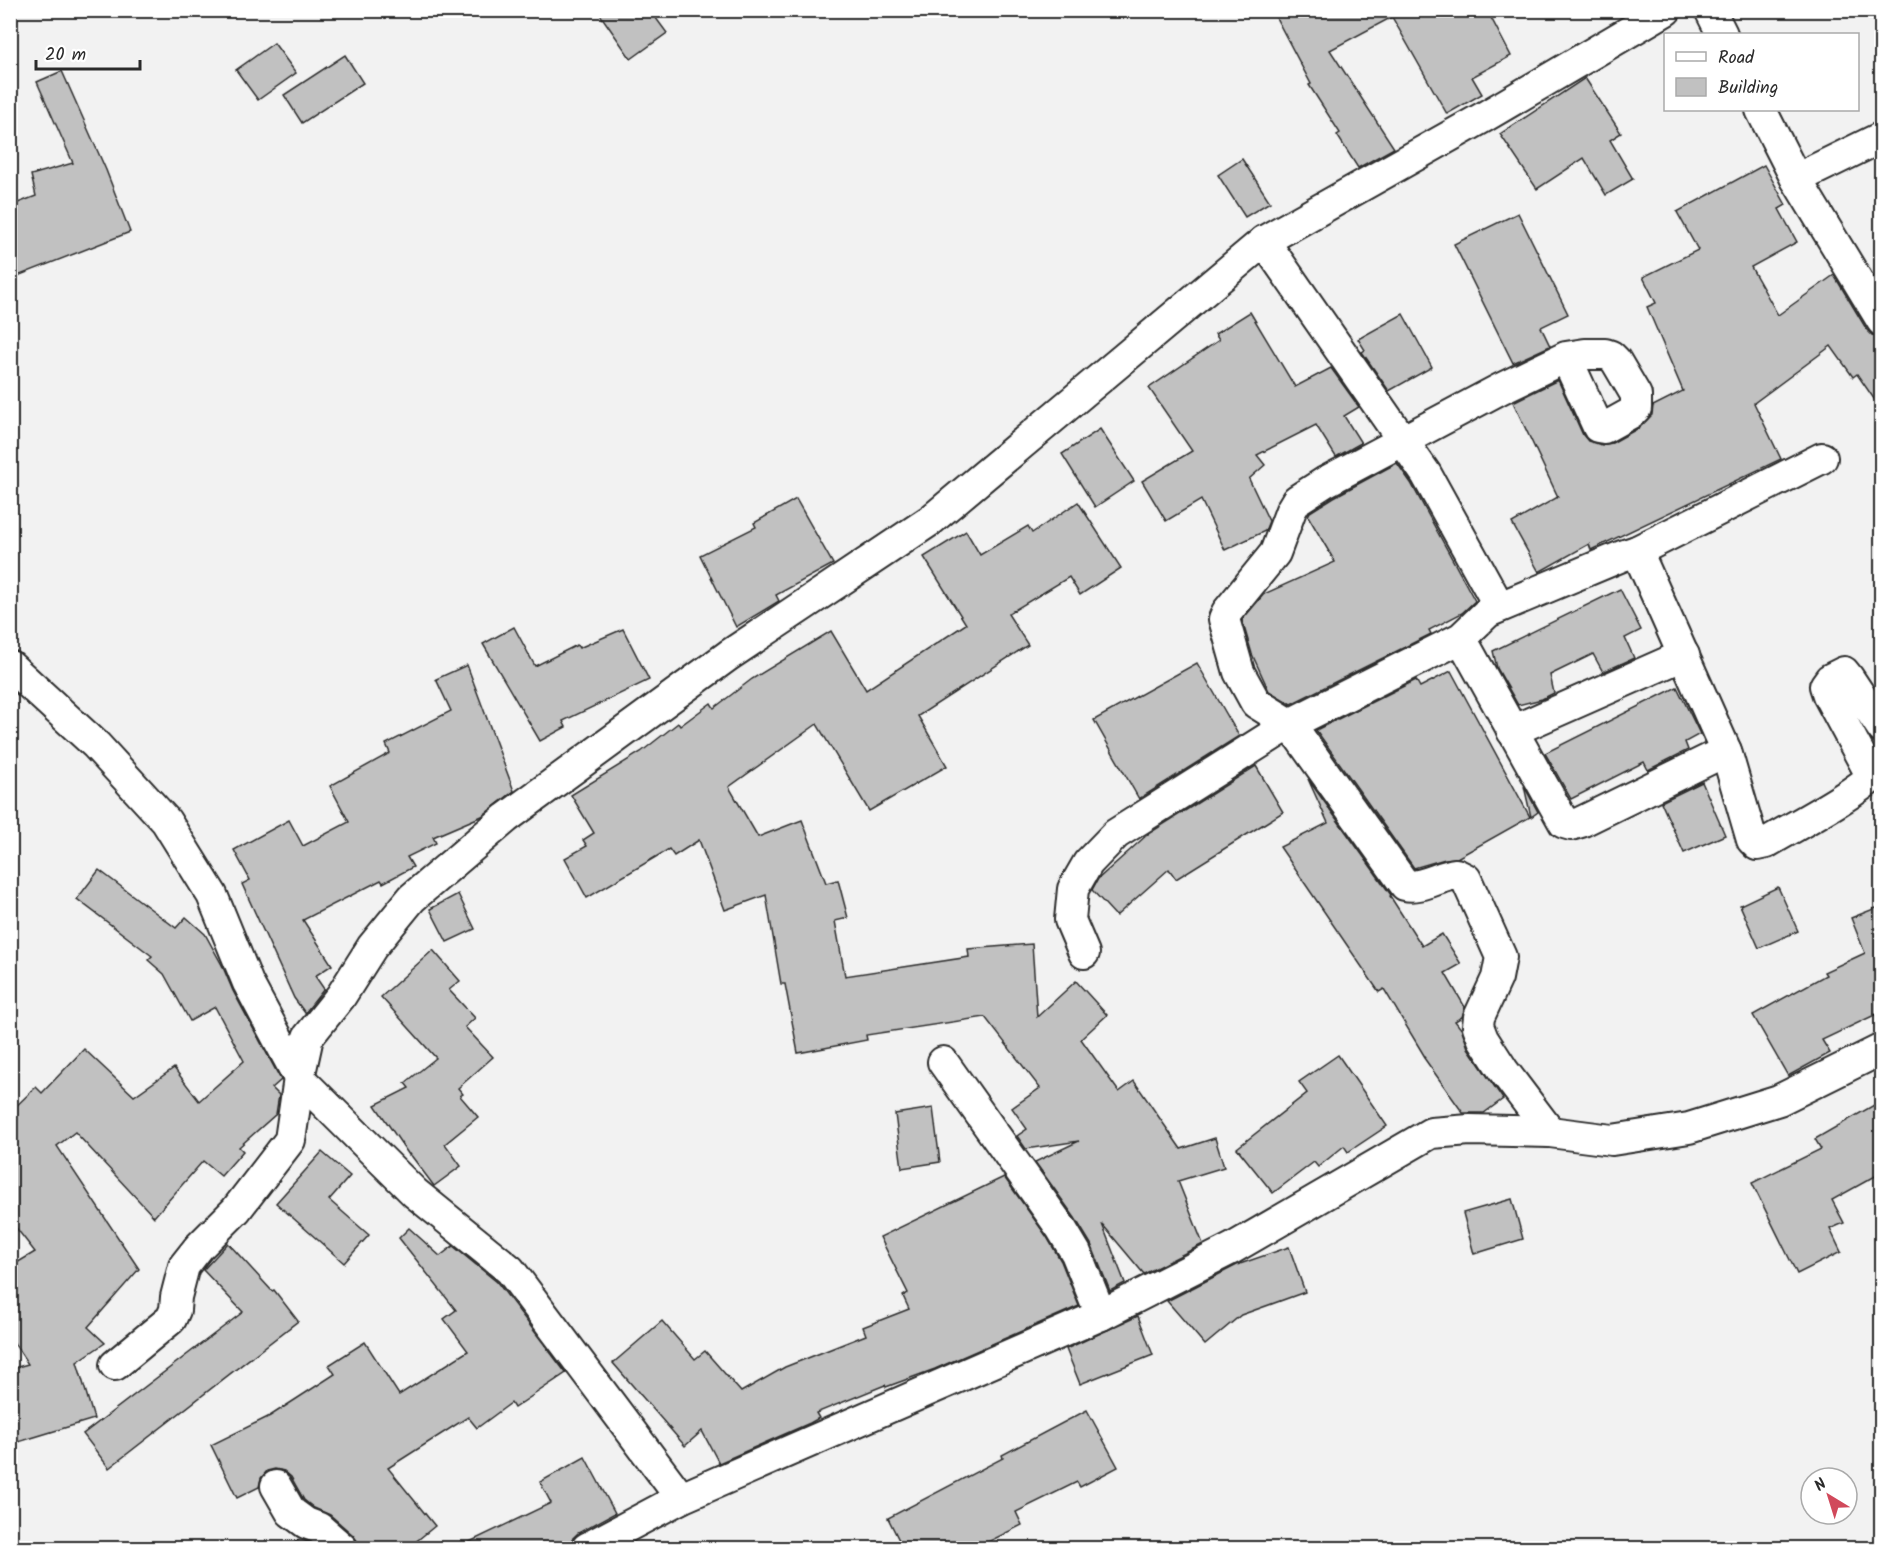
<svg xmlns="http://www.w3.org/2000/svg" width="1892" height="1559" font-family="Kalam,sans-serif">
<rect width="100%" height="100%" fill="#f2f2f2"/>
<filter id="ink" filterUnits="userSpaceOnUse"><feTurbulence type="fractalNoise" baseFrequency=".0167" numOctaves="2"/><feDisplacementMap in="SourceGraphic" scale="12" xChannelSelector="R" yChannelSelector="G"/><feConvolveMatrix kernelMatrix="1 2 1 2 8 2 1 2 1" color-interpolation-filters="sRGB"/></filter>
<g filter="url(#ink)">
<g fill="#c1c1c1" stroke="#2b2b2b" stroke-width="1.5">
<path d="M 597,10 L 650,10 L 667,33 L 631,59 Z"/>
<path d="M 1272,10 L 1487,10 L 1511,56 L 1472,77 L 1482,94 L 1447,114 L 1392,17 L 1330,50 L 1394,148 L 1358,168 L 1337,135 L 1340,133 L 1309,85 L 1311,84 Z"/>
<path d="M 274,43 L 296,73 L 258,100 L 236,70 Z"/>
<path d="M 345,55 L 363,83 L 302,123 L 284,95 Z"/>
<path d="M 62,71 L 106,170 L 130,232 L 10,279 L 10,206 L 36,196 L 31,175 L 73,163 L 37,82 Z"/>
<path d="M 1585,78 L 1621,133 L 1610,140 L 1633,179 L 1606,195 L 1584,158 L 1537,189 L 1500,134 Z"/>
<path d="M 1242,159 L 1270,202 L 1245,217 L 1218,175 Z"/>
<path d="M 1764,165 L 1786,205 L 1779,209 L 1797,242 L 1751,267 L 1778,315 L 1834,275 L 1867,330 L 1873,336 L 1881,338 L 1881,409 L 1857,374 L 1853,377 L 1831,346 L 1754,403 L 1781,459 L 1591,550 L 1589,544 L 1539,572 L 1512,523 L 1558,497 L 1513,402 L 1558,380 L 1583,435 L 1588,441 L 1602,445 L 1612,443 L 1639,428 L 1652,415 L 1653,406 L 1683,391 L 1647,307 L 1656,303 L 1643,277 L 1698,250 L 1677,212 Z"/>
<path d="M 1518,213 L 1568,314 L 1541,327 L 1550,346 L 1513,363 L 1454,244 Z"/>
<path d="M 1250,312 L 1295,387 L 1331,368 L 1359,407 L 1344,416 L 1361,443 L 1336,457 L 1316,425 L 1257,455 L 1265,465 L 1249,479 L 1269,521 L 1265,531 L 1225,550 L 1201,500 L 1166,521 L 1142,481 L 1192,451 L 1149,388 L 1219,340 L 1215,334 Z"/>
<path d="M 1403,314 L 1432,367 L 1389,391 L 1362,352 L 1365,350 L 1358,339 Z"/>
<path d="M 1100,429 L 1134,481 L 1095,507 L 1062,454 Z"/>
<path d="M 1397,463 L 1411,483 L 1475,601 L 1462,613 L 1429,630 L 1431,634 L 1291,704 L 1269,691 L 1252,654 L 1242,620 L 1264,594 L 1335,562 L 1308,516 L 1310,512 L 1334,497 Z"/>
<path d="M 796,499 L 833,564 L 776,595 L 779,601 L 736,627 L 700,555 L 756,527 L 754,523 Z"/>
<path d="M 1078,502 L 1121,568 L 1080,595 L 1069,577 L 1008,614 L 1028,645 L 918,716 L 947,766 L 869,811 L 817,724 L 729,787 L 758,837 L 802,820 L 826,883 L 838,880 L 848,918 L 835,921 L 845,976 L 969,957 L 968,949 L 1032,944 L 1037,1017 L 1076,981 L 1107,1015 L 1081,1039 L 1119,1092 L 1134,1081 L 1181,1149 L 1215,1138 L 1224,1167 L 1178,1181 L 1203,1244 L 1144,1274 L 1102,1224 L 1125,1283 L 1110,1291 L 1091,1244 L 1075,1218 L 1035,1162 L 1079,1141 L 1026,1149 L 1017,1136 L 1027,1129 L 1012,1108 L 1040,1088 L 985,1017 L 866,1035 L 867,1040 L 798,1053 L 785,984 L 781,984 L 766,895 L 725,910 L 699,840 L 674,856 L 669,849 L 587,898 L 565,858 L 587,846 L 583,840 L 594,833 L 571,795 L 641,752 L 678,723 L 680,726 L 711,703 L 714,708 L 752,679 L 831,631 L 866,690 L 966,624 L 924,557 L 966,531 L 980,555 L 1028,526 L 1032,533 Z"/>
<path d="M 1620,589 L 1641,630 L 1625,638 L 1634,658 L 1603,672 L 1593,654 L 1550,675 L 1554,693 L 1542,699 L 1518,705 L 1497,668 L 1493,651 Z"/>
<path d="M 514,627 L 535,666 L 577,645 L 579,648 L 623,629 L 649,680 L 563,721 L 566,727 L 540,741 L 483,644 Z"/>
<path d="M 1197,663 L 1239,736 L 1139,799 L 1094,720 Z"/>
<path d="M 467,665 L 514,791 L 482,816 L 433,837 L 436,843 L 407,857 L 413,867 L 383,883 L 381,880 L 303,920 L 332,965 L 315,976 L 324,989 L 305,1013 L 294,998 L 242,884 L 250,880 L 234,850 L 289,820 L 303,846 L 349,822 L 330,786 L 390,753 L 386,744 L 451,711 L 436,679 Z"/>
<path d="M 1451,671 L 1530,817 L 1457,858 L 1445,859 L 1414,868 L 1316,730 L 1416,680 L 1420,687 Z"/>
<path d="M 1677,687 L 1700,734 L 1685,742 L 1688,750 L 1648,770 L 1644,762 L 1571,799 L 1545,753 Z"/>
<path d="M 1256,766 L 1283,812 L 1176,879 L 1169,869 L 1116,916 L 1092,890 L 1098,879 L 1148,834 Z"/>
<path d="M 1308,779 L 1391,895 L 1390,896 L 1422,946 L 1442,934 L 1461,964 L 1445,973 L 1465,1007 L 1462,1017 L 1455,1021 L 1462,1030 L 1468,1048 L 1503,1099 L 1484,1113 L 1463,1113 L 1424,1058 L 1425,1057 L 1384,989 L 1379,992 L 1280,847 L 1328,823 Z"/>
<path d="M 1702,782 L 1725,835 L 1684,853 L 1661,802 Z"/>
<path d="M 1524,786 L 1538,812 L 1531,817 Z"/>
<path d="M 99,870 L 176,928 L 186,917 L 205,934 L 222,965 L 233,991 L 281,1080 L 272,1088 L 279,1095 L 276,1114 L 239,1147 L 243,1151 L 221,1176 L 203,1161 L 154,1217 L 75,1132 L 57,1146 L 139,1269 L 88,1327 L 105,1343 L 77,1362 L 94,1419 L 18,1442 L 10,1417 L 10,1369 L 28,1364 L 10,1337 L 10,1267 L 35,1252 L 10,1220 L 10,1112 L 36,1087 L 42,1093 L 84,1049 L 134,1096 L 174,1068 L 199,1101 L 244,1061 L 215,1007 L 190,1021 L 164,974 L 148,960 L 152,956 L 77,899 Z"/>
<path d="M 1778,887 L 1798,931 L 1759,948 L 1740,905 Z"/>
<path d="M 458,894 L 475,929 L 447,942 L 430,909 Z"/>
<path d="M 1881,906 L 1881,1012 L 1822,1040 L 1830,1053 L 1788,1076 L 1753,1015 L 1826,975 L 1824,972 L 1865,953 L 1851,918 Z"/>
<path d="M 433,950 L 460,981 L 449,990 L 475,1018 L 465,1027 L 493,1057 L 458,1088 L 463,1094 L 460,1096 L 478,1117 L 445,1144 L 461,1166 L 434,1186 L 410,1154 L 409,1155 L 375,1105 L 409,1088 L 405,1083 L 436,1058 L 381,997 Z"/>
<path d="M 1338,1055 L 1387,1126 L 1348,1152 L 1344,1146 L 1318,1167 L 1314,1162 L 1273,1193 L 1237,1148 L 1307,1093 L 1299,1082 Z"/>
<path d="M 1881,1101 L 1881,1173 L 1832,1200 L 1844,1223 L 1830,1229 L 1841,1252 L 1797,1274 L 1752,1183 L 1821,1149 L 1815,1139 Z"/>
<path d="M 933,1108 L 940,1162 L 902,1168 L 895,1114 Z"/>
<path d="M 322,1152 L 350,1176 L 329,1200 L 369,1235 L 344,1263 L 276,1203 Z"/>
<path d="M 1004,1177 L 1047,1237 L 1061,1261 L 1079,1306 L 935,1369 L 886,1387 L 885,1385 L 816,1413 L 819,1418 L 810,1423 L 719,1463 L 702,1431 L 685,1446 L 613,1363 L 662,1321 L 695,1359 L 705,1351 L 741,1392 L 785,1367 L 866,1335 L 863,1327 L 909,1309 L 903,1296 L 908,1293 L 880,1237 Z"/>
<path d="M 1512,1199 L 1523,1239 L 1474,1254 L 1463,1213 Z"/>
<path d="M 409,1228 L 440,1256 L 453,1246 L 497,1282 L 566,1373 L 514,1408 L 511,1403 L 477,1428 L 468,1417 L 388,1468 L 435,1526 L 408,1548 L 359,1548 L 358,1542 L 353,1535 L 330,1515 L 314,1508 L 304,1500 L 291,1477 L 284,1471 L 275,1469 L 267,1471 L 261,1478 L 259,1487 L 237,1498 L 211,1445 L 270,1416 L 335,1374 L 329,1365 L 365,1342 L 399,1395 L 468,1351 L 444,1319 L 456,1310 L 399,1238 Z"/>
<path d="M 228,1243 L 272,1291 L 274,1290 L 298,1321 L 109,1468 L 83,1434 L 243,1312 L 203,1270 Z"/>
<path d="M 1289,1247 L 1305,1292 L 1241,1315 L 1205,1345 L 1167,1301 L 1237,1265 Z"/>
<path d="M 1138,1316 L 1153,1355 L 1080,1384 L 1066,1349 Z"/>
<path d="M 1087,1410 L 1118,1467 L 1080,1487 L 1077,1482 L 1016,1512 L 1022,1525 L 976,1548 L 903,1548 L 888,1518 L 1003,1458 L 1002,1455 Z"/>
<path d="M 585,1457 L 615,1513 L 578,1533 L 572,1539 L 570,1548 L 457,1548 L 551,1503 L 540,1482 Z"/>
<path d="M 300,1539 L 310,1543 L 316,1548 L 286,1548 Z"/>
</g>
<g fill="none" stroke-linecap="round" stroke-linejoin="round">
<defs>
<g id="minor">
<path d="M 1710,10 L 1722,34"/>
<path d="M 1761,110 L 1796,179 L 1882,321"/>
<path d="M 1796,179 L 1882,137"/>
<path d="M 1637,551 L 1726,751 L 1752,840 L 1757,845 L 1766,843 C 1805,820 1848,799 1882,769"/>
<path d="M 1499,606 L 1426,474 L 1264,241 L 1484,117 L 1666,10"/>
<path d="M 1461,638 L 1564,823 L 1571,825 L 1581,822 L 1726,751"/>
<path d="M 10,666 L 96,745 L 166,821 L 212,895 L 248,983 L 299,1078 L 415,1193 L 510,1270 L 681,1498"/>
<path d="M 1512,731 L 1684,655"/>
<path d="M 1872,777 L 1828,695 L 1825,686 L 1830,679 L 1844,672 L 1848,677 L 1882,728"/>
<path d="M 1084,953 L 1070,920 L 1073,889 L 1088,863 L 1116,834 L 1290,724 L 1461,638 L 1488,612 L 1622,556 L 1637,551 L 1822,458"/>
<path d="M 943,1062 L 1061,1228 L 1076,1253 L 1101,1315"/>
<path d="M 1550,1132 L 1503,1070 L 1483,1039 L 1478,1026 L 1479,1017 L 1497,978 L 1501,957 L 1466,879 L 1456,874 C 1439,876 1421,889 1405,885 L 1290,724 L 1256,703 L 1239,672 L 1224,619 L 1227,612 L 1275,553 L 1291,510 L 1297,500 L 1325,482 L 1500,389 L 1566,357 L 1585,354 L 1605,354 L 1611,356 L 1616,361 L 1636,395 L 1636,408 L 1631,413 L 1604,428 L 1598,427 L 1566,357"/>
<path d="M 115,1365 L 171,1319 L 175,1310 L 176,1297 L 184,1266 L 199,1247 L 236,1210 L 290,1140 L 299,1078 L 308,1037 L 341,996 L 372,947 L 412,898 L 506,818 L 729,655 L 931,520 L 1264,241"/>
<path d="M 276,1486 L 291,1512 L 306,1523 L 319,1528 L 342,1548"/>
<path d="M 587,1548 L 681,1498 L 1101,1315 L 1233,1248 L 1431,1133 L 1470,1130 L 1550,1132 L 1612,1140 L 1689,1128 L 1779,1100 L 1882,1049"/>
</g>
</defs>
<use href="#minor" stroke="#2b2b2b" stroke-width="34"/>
<use href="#minor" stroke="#fff" stroke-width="30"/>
</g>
</g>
<rect width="1892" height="1559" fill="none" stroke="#fff" stroke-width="36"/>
<rect x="18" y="18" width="1856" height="1523" fill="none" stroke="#2b2b2b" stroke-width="2" filter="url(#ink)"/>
<rect x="1664" y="33" width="195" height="78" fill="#ffffff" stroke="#aaaaaa" stroke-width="1.5"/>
<rect x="1676" y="52" width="30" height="9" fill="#ffffff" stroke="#aaaaaa" stroke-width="1.5"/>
<text x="1718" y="63" font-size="18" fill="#2b2b2b">Road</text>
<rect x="1676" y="78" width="30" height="18" fill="#c1c1c1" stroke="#aaaaaa" stroke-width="1.5"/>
<text x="1718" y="93" font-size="18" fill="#2b2b2b">Building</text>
<g transform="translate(1829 1496) rotate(322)"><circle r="28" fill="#ffffff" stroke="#aaaaaa" stroke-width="1.5"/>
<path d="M0-4.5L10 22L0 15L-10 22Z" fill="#d1495b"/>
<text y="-9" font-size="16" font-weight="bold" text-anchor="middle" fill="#2b2b2b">N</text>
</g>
<path d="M36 60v9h104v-9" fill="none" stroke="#2b2b2b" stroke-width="3"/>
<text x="45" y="60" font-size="18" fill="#2b2b2b" stroke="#ffffff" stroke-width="4.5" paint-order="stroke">20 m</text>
</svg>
